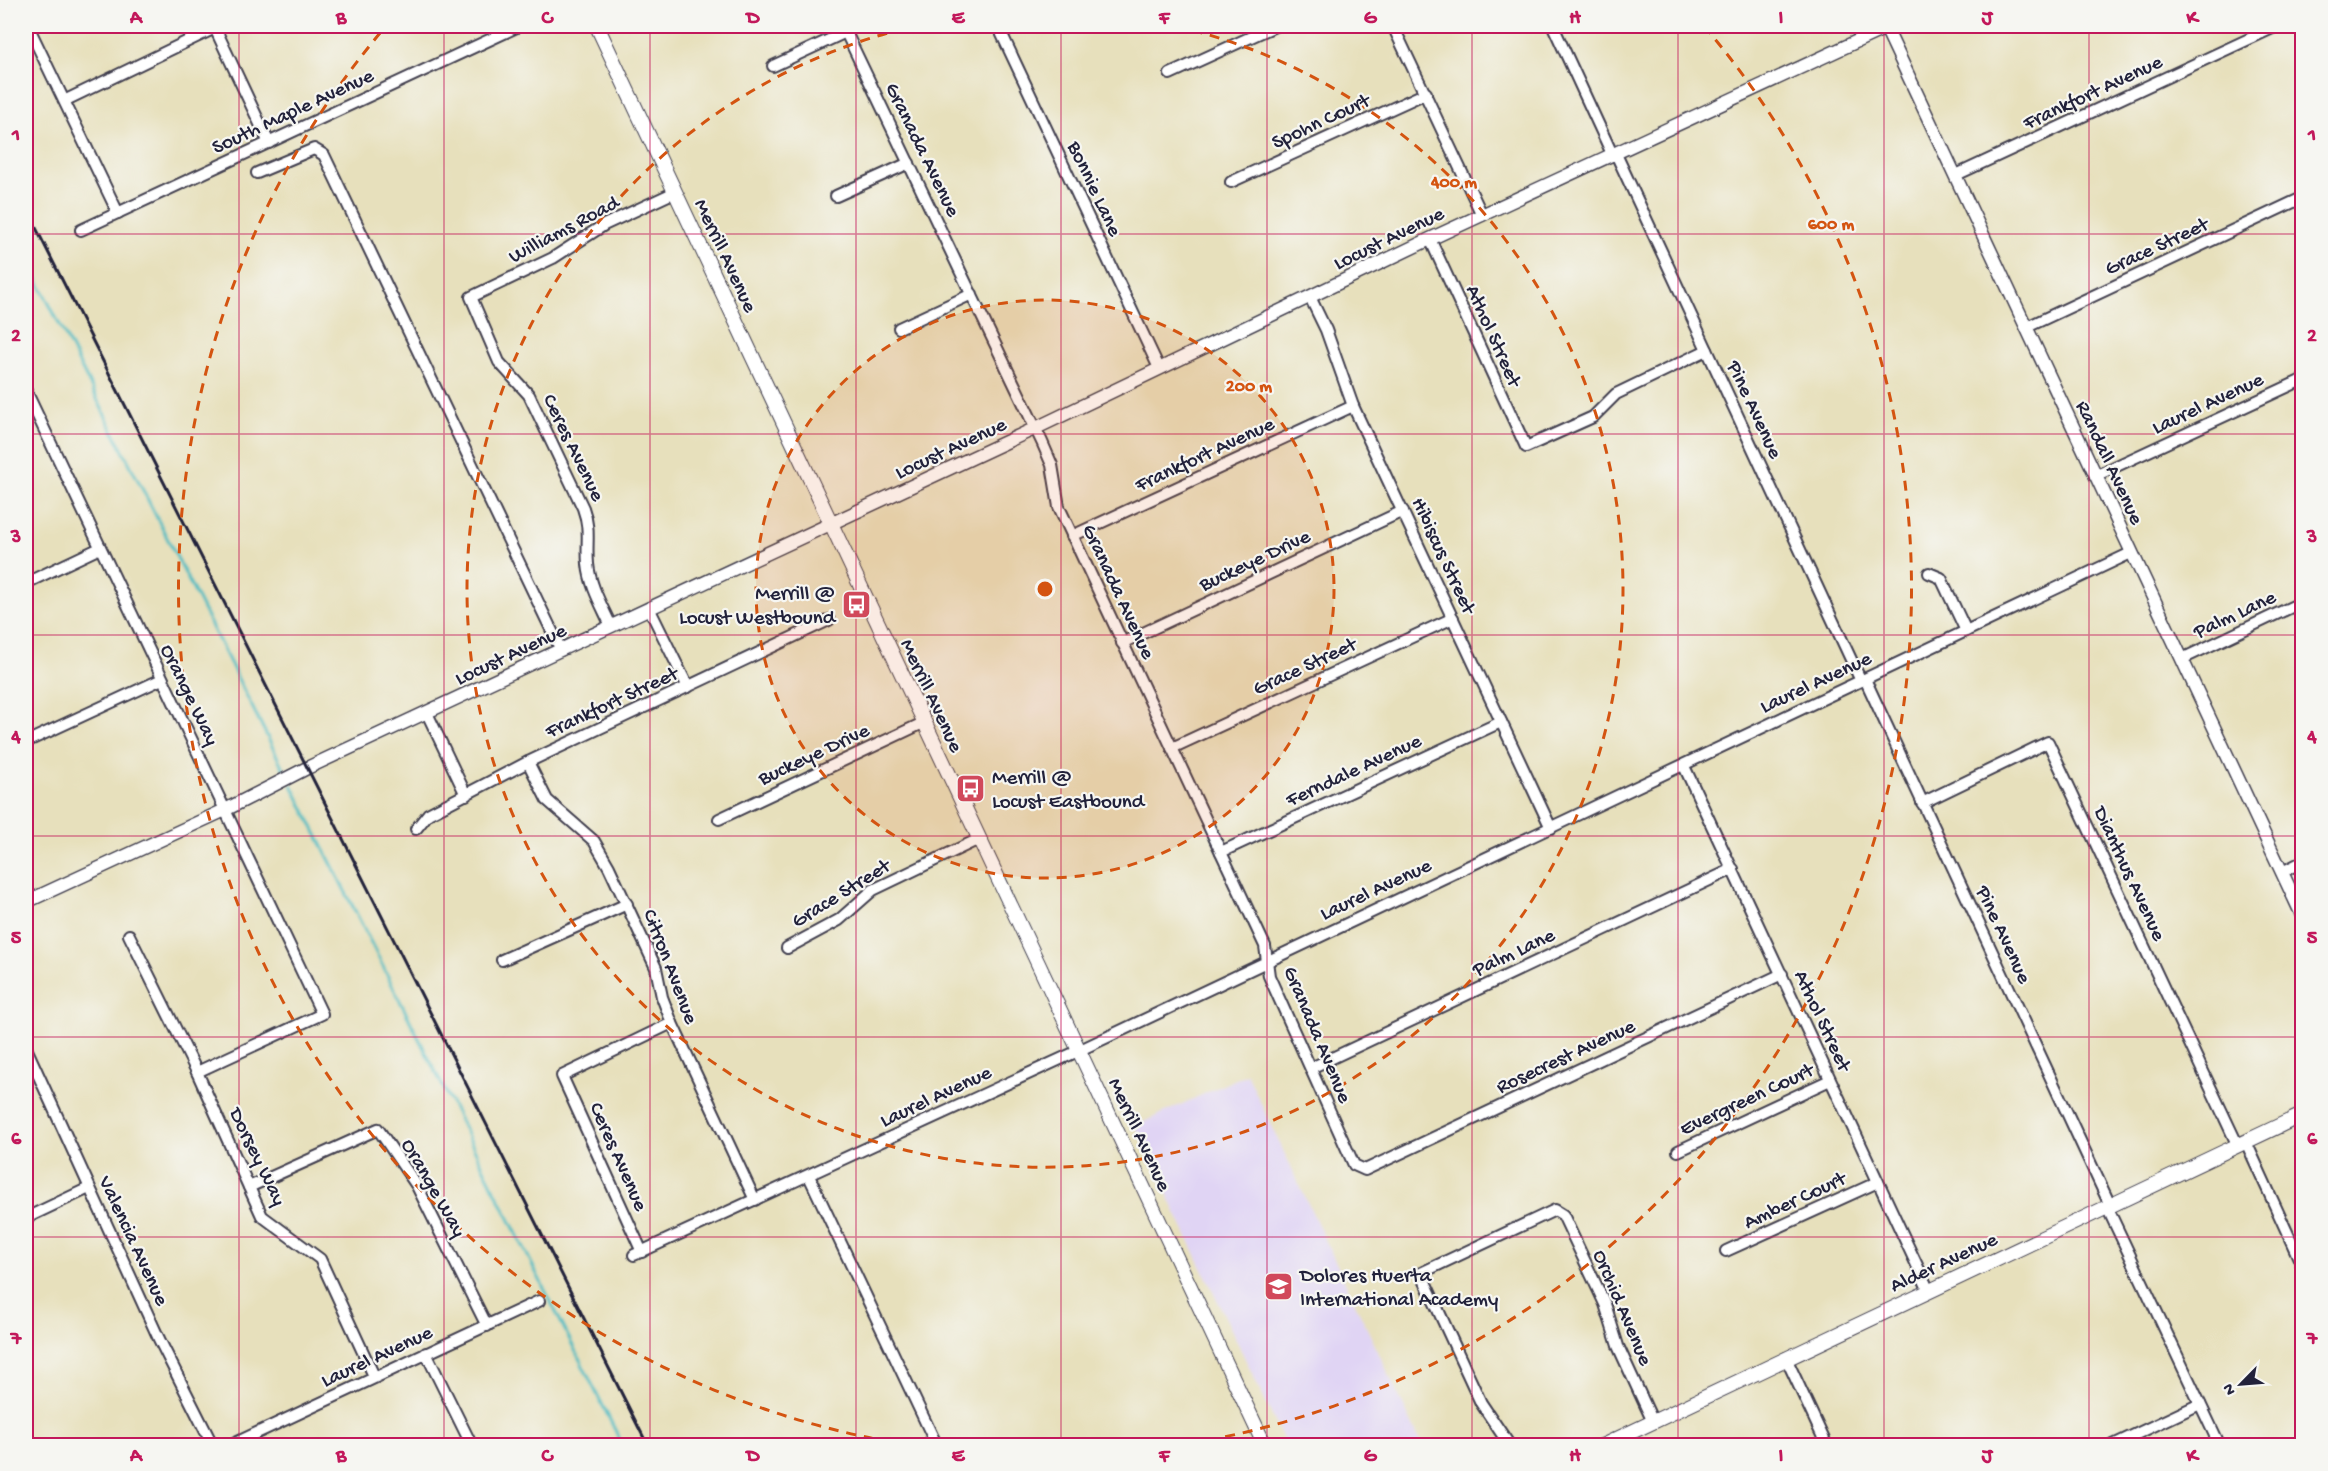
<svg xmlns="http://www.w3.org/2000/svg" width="2328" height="1471" font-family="'Gochi Hand',sans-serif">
<rect width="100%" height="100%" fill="#f6f6f2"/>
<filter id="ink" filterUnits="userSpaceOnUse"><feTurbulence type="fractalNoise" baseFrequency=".0167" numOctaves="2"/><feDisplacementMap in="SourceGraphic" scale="12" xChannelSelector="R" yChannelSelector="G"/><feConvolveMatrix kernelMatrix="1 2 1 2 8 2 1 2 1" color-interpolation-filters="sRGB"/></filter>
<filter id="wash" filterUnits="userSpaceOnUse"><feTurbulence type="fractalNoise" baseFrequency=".008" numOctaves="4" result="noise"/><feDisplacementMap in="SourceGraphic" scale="24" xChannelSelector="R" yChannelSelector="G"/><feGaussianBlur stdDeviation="1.35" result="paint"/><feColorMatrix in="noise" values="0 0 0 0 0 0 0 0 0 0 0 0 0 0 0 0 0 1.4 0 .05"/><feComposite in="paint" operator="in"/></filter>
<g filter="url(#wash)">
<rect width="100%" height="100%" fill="#e7e0bc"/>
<path fill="#e0d4f4" d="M 1247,1074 L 1422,1445 L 1286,1445 L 1135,1126 Z"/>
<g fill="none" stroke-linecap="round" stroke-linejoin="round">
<g stroke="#4cbbc2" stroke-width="3">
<path d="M 26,258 L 284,770"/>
<path d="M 292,785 L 623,1446"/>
</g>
</g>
</g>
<g filter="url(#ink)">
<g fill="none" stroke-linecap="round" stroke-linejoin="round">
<defs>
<g id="minor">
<path d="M 28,26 L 118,213"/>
<path d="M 214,26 L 269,143"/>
<path d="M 843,26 L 1042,442 L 1052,465 L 1059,507 L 1265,946 L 1269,976 L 1354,1165 L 1365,1170 L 1782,974"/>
<path d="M 998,26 L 1159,368"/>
<path d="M 1393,26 L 1482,215"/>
<path d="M 1553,26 L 1613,156"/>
<path d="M 773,66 L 846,32"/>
<path d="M 1170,74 L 1275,26"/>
<path d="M 66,100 L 215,28"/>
<path d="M 1616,154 L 1861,681"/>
<path d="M 257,173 L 314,149 L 324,155 L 561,650"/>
<path d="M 1956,175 L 2277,26"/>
<path d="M 1231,182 L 1426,93"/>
<path d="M 836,196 L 909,163"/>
<path d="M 81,230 L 519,26"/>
<path d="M 1430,239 L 1526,447 L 1593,417 L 1616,394 L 1707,350"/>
<path d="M 1310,297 L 1326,330 L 1353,406 L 1551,828"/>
<path d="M 2027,327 L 2302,198"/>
<path d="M 899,328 L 972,294"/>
<path d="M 26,391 L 322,1014 L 197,1072"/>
<path d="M 2095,476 L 2302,380"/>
<path d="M 1072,536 L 1353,406"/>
<path d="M 1929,573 L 1941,578 L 1966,631"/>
<path d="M 26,583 L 100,548"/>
<path d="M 649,608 L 688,687"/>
<path d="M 611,626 C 602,606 590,586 588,564 C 586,542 591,530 583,508 L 529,395 L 499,362 L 471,297 L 553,258 L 604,225 L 675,192"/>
<path d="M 1122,643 L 1403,511"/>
<path d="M 2182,659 L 2302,602"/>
<path d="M 1865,679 L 2110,1205"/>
<path d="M 427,713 L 466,795"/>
<path d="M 26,742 L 162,679"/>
<path d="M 1172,748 L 1453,618"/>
<path d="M 528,762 L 547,800 L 594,841 L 609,867 L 656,968 L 662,997 L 672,1023 L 755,1200"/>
<path d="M 1684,766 L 1929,1291"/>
<path d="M 1922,803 L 2048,742 L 2238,1146"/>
<path d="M 719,819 L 923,723"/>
<path d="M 416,829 L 428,814 L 528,762 L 829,620"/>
<path d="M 1221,852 L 1501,722"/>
<path d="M 2282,872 L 2302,862"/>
<path d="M 129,935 L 197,1072 L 262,1216 L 320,1259 L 374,1376"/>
<path d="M 787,948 L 839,920 L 873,890 L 979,839"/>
<path d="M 502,960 L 627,904"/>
<path d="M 26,1048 L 159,1339 L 213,1446"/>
<path d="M 1311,1068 L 1733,869"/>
<path d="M 2246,1142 L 2302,1265"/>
<path d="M 1678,1151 L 1830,1080"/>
<path d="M 809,1176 L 937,1446"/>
<path d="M 249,1187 L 378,1129 L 417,1186 L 487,1326"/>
<path d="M 2107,1207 L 2220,1446"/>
<path d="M 26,1218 L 89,1188"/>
<path d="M 1726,1251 L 1878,1182"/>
<path d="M 642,1252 L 562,1076 L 672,1023"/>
<path d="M 634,1255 L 1078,1051 L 2131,553"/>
<path d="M 426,1353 L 472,1446"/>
<path d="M 1786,1358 L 1827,1446"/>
<path d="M 229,1446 L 539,1301"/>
<path d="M 1510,1446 L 1481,1403 L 1421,1273 L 1555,1210 L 1563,1215 L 1605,1304 L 1618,1346 L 1653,1422"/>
<path d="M 2111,1446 L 2200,1404"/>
</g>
<g id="tertiary">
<path d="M 1885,26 L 2302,915"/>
<path d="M 26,902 L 225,810 L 307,768 L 1036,428 L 1430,239 L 1890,26"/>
</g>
<g id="secondary">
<path d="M 597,26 L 1265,1446"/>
<path d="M 1602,1446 L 2302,1115"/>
</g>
</defs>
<use href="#minor" stroke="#403e4e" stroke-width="14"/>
<use href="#tertiary" stroke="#403e4e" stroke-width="15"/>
<use href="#secondary" stroke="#403e4e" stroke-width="16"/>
<use href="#minor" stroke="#fff" stroke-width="10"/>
<use href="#tertiary" stroke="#fff" stroke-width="12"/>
<use href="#secondary" stroke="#fff" stroke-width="14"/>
<path stroke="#22223b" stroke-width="3" d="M 26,208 L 648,1446"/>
</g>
</g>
<path fill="none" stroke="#c2185b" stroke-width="1.5" stroke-opacity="0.55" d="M 239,26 L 239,1446M 444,26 L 444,1446M 650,26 L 650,1446M 856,26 L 856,1446M 1061,26 L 1061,1446M 1267,26 L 1267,1446M 1472,26 L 1472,1446M 1678,26 L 1678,1446M 1884,26 L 1884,1446M 2089,26 L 2089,1446M 26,234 L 2302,234M 26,434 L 2302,434M 26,635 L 2302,635M 26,836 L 2302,836M 26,1037 L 2302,1037M 26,1237 L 2302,1237"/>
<circle cx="1045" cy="589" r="289" fill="#d45411" fill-opacity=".12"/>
<g fill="none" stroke="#d45411" stroke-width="3" stroke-dasharray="10 8">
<circle cx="1045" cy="589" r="289"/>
<path d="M1175 26A578 578 0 1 1 915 26"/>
<path d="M909 1445A867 867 0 0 1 386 26M1704 26A867 867 0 0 1 1181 1445"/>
</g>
<defs>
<symbol id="bus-square" viewBox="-11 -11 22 22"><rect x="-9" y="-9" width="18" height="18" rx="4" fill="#d1495b" stroke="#f6f6f2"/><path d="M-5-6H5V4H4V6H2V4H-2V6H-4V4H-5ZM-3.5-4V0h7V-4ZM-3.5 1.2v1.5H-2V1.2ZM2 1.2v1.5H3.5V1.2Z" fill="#fff"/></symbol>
<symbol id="school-square" viewBox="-11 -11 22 22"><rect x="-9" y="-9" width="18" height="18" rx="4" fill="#d1495b" stroke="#f6f6f2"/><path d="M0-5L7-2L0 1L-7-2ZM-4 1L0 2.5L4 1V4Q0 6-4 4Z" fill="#fff"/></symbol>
</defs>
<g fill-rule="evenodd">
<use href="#bus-square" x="840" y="588" width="33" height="33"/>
<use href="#bus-square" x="954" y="772" width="33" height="33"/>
<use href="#school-square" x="1262" y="1270" width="33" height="33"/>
</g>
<g text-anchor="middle" stroke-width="4.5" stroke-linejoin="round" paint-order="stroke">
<g font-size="21" fill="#22223b" stroke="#f6f6f2">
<text transform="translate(2092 91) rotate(-25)" y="7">Frankfort Avenue</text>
<text transform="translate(292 110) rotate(-25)" y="7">South Maple Avenue</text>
<text transform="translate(1320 120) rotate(-25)" y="7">Spohn Court</text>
<text transform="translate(924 149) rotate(64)" y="7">Granada Avenue</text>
<text transform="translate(1096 188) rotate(65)" y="7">Bonnie Lane</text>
<text transform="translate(563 228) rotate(-28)" y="7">Williams Road</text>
<text transform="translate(1388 237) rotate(-26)" y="7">Locust Avenue</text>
<text transform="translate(2156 245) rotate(-25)" y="7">Grace Street</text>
<text transform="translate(727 255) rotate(65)" y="7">Merrill Avenue</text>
<text transform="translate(1495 335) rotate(66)" y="7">Athol Street</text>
<text transform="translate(2207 402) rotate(-25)" y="7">Laurel Avenue</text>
<text transform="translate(1756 409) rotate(65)" y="7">Pine Avenue</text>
<text transform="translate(575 447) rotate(64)" y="7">Ceres Avenue</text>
<text transform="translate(950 447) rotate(-25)" y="7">Locust Avenue</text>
<text transform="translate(1204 453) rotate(-25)" y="7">Frankfort Avenue</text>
<text transform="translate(2111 462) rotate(65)" y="7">Randall Avenue</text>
<text transform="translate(1445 555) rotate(65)" y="7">Hibiscus Street</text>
<text transform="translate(1254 559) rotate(-25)" y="7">Buckeye Drive</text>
<text transform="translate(1120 591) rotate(65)" y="7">Granada Avenue</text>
<text transform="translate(2234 613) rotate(-25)" y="7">Palm Lane</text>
<text transform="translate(510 653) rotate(-25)" y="7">Locust Avenue</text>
<text transform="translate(1304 665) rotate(-25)" y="7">Grace Street</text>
<text transform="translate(1815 681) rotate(-25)" y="7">Laurel Avenue</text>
<text transform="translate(191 694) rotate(64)" y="7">Orange Way</text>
<text transform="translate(933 695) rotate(65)" y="7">Merrill Avenue</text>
<text transform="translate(611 701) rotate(-25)" y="7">Frankfort Street</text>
<text transform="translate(813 753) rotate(-25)" y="7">Buckeye Drive</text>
<text transform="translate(1353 769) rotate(-25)" y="7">Ferndale Avenue</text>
<text transform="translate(2131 873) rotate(65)" y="7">Dianthus Avenue</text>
<text transform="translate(1375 888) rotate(-25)" y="7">Laurel Avenue</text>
<text transform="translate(840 892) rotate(-32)" y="7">Grace Street</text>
<text transform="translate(2005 934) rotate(65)" y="7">Pine Avenue</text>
<text transform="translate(1513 951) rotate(-25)" y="7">Palm Lane</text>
<text transform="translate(672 966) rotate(69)" y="7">Citron Avenue</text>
<text transform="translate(1824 1020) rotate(65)" y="7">Athol Street</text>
<text transform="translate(1319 1034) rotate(67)" y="7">Granada Avenue</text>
<text transform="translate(1565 1055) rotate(-25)" y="7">Rosecrest Avenue</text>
<text transform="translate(935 1095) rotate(-25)" y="7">Laurel Avenue</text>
<text transform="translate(1746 1098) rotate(-25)" y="7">Evergreen Court</text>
<text transform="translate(1141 1134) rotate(65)" y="7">Merrill Avenue</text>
<text transform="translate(259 1156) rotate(64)" y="7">Dorsey Way</text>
<text transform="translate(620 1156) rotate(66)" y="7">Ceres Avenue</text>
<text transform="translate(435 1187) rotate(60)" y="7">Orange Way</text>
<text transform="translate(1794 1199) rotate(-25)" y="7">Amber Court</text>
<text transform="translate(135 1240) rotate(65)" y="7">Valencia Avenue</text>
<text transform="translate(1943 1261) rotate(-25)" y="7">Alder Avenue</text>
<text transform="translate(1624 1307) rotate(67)" y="7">Orchid Avenue</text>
<text transform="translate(376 1355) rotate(-25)" y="7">Laurel Avenue</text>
</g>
<g font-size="21" fill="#22223b" stroke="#f6f6f2" text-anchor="start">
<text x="835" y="599" text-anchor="end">Merrill @<tspan x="835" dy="24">Locust Westbound</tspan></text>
<text x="992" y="783">Merrill @<tspan x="992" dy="24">Locust Eastbound</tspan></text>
<text x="1300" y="1281">Dolores Huerta<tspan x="1300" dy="24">International Academy</tspan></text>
</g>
</g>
<circle cx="1045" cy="589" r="9" fill="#d45411" stroke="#f6f6f2" stroke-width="3"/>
<g font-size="18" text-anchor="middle" font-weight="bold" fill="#d45411" stroke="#f6f6f2" stroke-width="4.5" stroke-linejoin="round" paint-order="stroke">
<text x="1454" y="187">400 m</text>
<text x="1831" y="229">600 m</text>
<text x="1249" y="391">200 m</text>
</g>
<rect width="2328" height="1471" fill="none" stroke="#f6f6f2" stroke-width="66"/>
<g transform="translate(2241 1384) rotate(245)" stroke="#f6f6f2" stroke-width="4.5" paint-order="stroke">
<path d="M0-4.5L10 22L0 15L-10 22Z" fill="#22223b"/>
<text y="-9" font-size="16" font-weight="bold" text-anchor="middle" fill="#22223b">N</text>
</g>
<rect x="33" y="33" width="2262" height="1405" fill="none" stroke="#c2185b" stroke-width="2"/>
<g font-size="20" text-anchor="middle" font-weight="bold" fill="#c2185b">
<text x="136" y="23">A</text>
<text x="341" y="23">B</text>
<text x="547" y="23">C</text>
<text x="753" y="23">D</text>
<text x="958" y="23">E</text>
<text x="1164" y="23">F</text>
<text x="1370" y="23">G</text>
<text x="1575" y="23">H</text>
<text x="1781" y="23">I</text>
<text x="1987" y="23">J</text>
<text x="2192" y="23">K</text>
<text x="16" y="140">1</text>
<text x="2312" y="140">1</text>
<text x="16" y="341">2</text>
<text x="2312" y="341">2</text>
<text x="16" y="542">3</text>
<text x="2312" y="542">3</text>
<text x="16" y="742">4</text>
<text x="2312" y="742">4</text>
<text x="16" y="943">5</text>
<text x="2312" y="943">5</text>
<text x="16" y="1144">6</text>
<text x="2312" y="1144">6</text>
<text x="16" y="1344">7</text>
<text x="2312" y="1344">7</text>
<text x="136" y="1461">A</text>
<text x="341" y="1461">B</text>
<text x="547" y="1461">C</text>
<text x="753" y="1461">D</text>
<text x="958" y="1461">E</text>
<text x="1164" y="1461">F</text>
<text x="1370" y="1461">G</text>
<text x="1575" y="1461">H</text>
<text x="1781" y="1461">I</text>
<text x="1987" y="1461">J</text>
<text x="2192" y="1461">K</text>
</g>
</svg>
